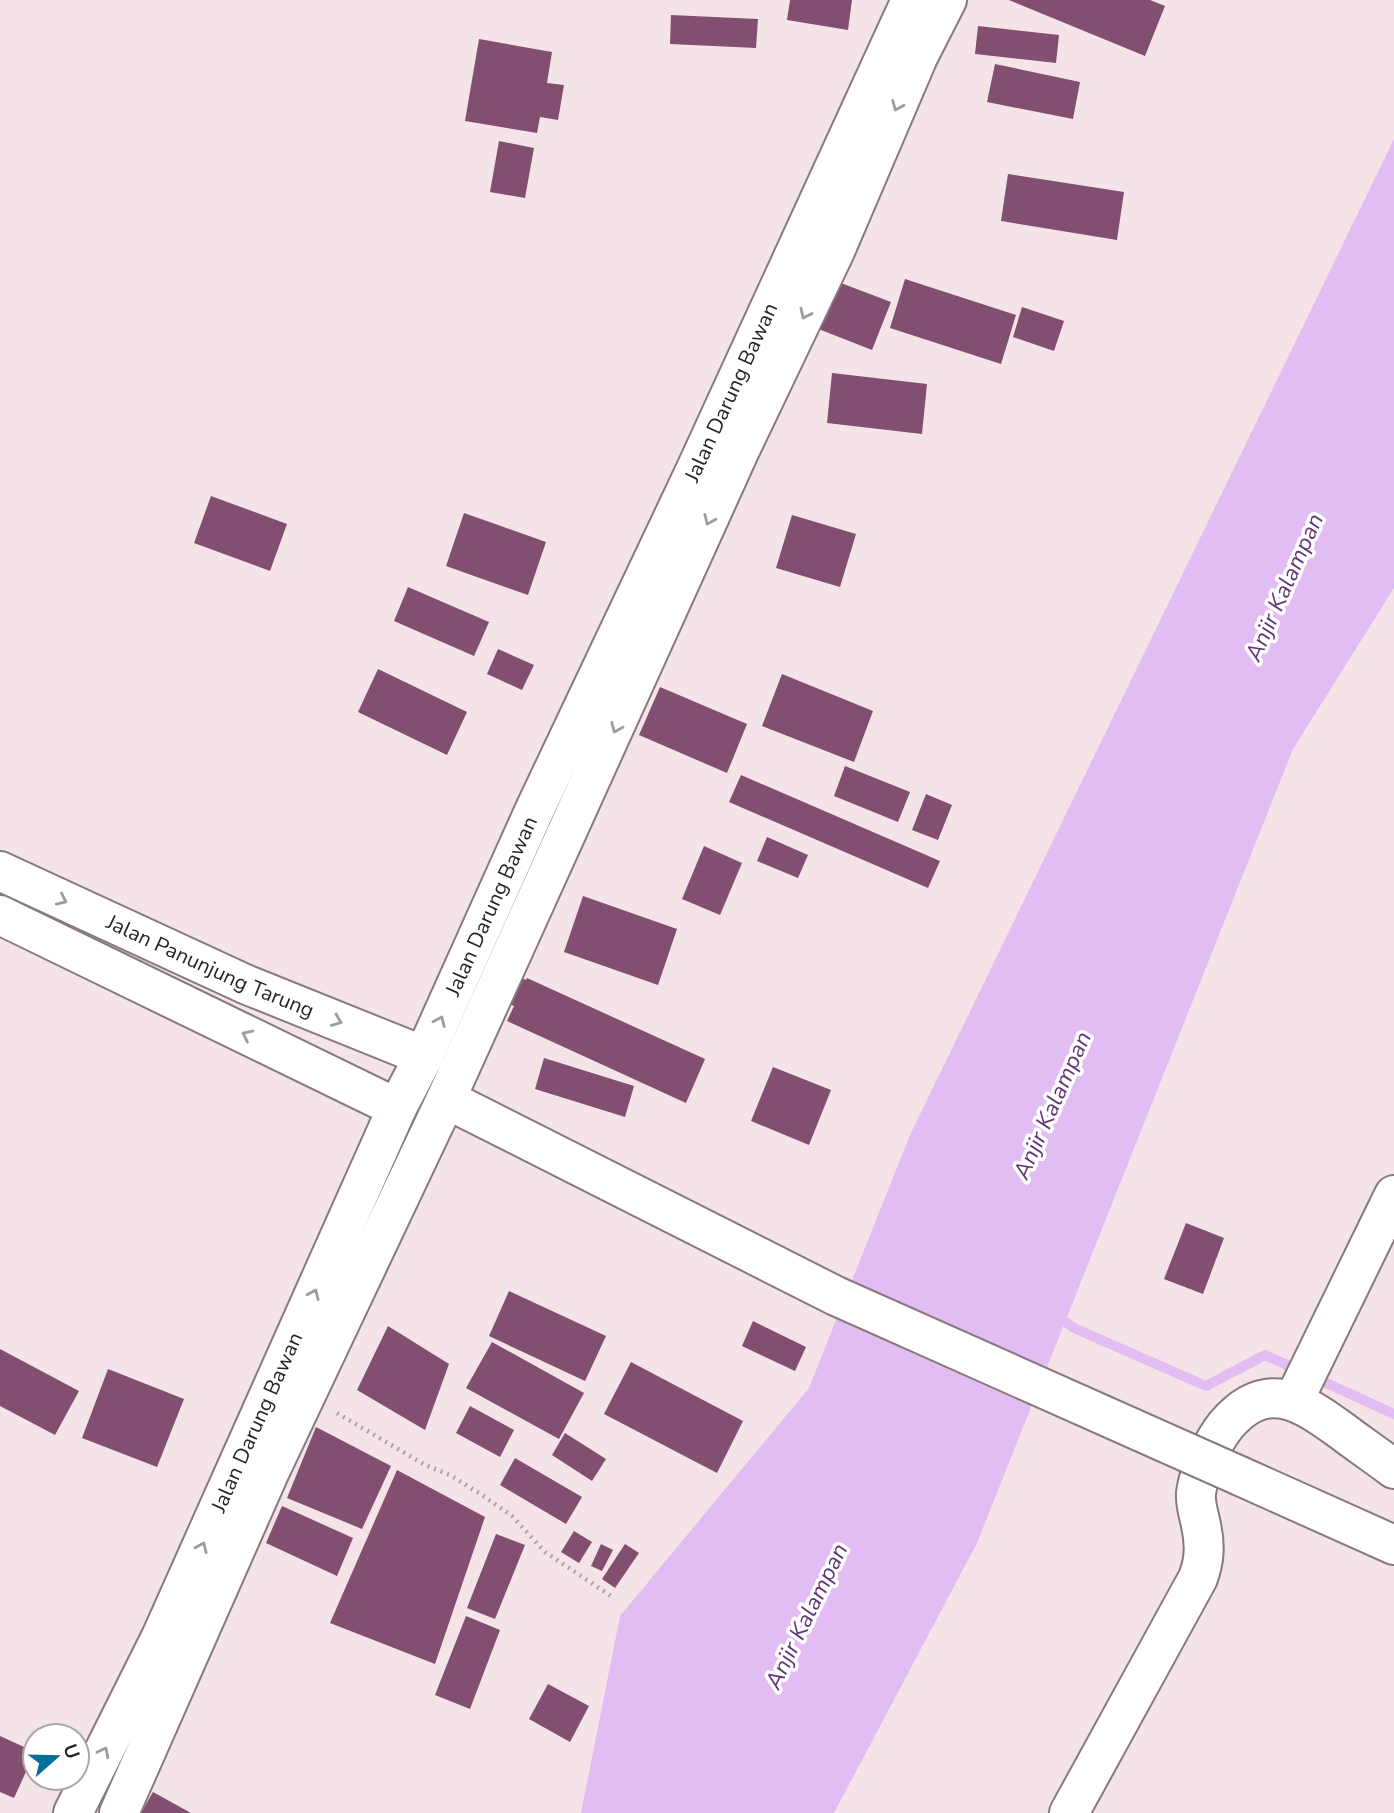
<svg xmlns="http://www.w3.org/2000/svg" width="1394" height="1813" font-family="'Nunito Sans',sans-serif">
<rect width="100%" height="100%" fill="#f4e4e7"/>
<path fill="#e1bdf3" d="M 1394,139 L 1394,588 L 1293,749 L 977,1543 L 834,1813 L 581,1813 L 620,1616 L 809,1388 L 910,1135 Z"/>
<g fill="none" stroke-linecap="round" stroke-linejoin="round">
<path stroke="#e1bdf3" stroke-width="10" d="M 1056,1315 L 1074,1328 L 1206,1386 L 1265,1355 L 1394,1414"/>
</g>
<g fill="#824f70">
<path d="M 790,0 L 852,0 L 848,30 L 787,20 Z"/>
<path d="M 1009,0 L 1150,0 L 1165,6 L 1145,56 Z"/>
<path d="M 671,15 L 758,19 L 756,48 L 670,44 Z"/>
<path d="M 978,26 L 1059,35 L 1056,63 L 975,54 Z"/>
<path d="M 479,39 L 552,52 L 547,83 L 564,85 L 558,120 L 540,117 L 537,133 L 465,121 Z"/>
<path d="M 995,64 L 1080,82 L 1073,119 L 987,102 Z"/>
<path d="M 499,141 L 534,148 L 525,198 L 490,192 Z"/>
<path d="M 1008,174 L 1124,192 L 1117,240 L 1001,221 Z"/>
<path d="M 905,279 L 1016,315 L 1001,364 L 890,328 Z"/>
<path d="M 833,280 L 891,302 L 872,350 L 816,328 Z"/>
<path d="M 1022,307 L 1064,321 L 1054,351 L 1013,337 Z"/>
<path d="M 832,373 L 927,384 L 922,434 L 827,423 Z"/>
<path d="M 211,496 L 287,524 L 270,571 L 194,543 Z"/>
<path d="M 464,513 L 546,542 L 528,595 L 446,566 Z"/>
<path d="M 792,515 L 856,534 L 840,587 L 776,568 Z"/>
<path d="M 408,587 L 489,622 L 474,656 L 394,621 Z"/>
<path d="M 498,649 L 534,665 L 522,690 L 487,674 Z"/>
<path d="M 378,669 L 467,712 L 447,755 L 358,712 Z"/>
<path d="M 782,674 L 873,711 L 854,762 L 762,726 Z"/>
<path d="M 660,687 L 747,724 L 727,773 L 639,735 Z"/>
<path d="M 845,766 L 910,792 L 898,822 L 834,796 Z"/>
<path d="M 741,775 L 940,861 L 928,888 L 729,802 Z"/>
<path d="M 926,794 L 952,805 L 938,840 L 912,830 Z"/>
<path d="M 767,837 L 808,855 L 798,878 L 757,861 Z"/>
<path d="M 704,846 L 742,863 L 720,915 L 682,899 Z"/>
<path d="M 583,896 L 677,929 L 658,985 L 564,952 Z"/>
<path d="M 512,973 L 526,980 L 527,978 L 705,1059 L 686,1103 L 507,1021 L 514,1006 L 500,1000 Z"/>
<path d="M 544,1058 L 634,1086 L 625,1117 L 535,1089 Z"/>
<path d="M 773,1067 L 831,1090 L 809,1145 L 751,1121 Z"/>
<path d="M 1186,1223 L 1224,1238 L 1203,1294 L 1164,1279 Z"/>
<path d="M 509,1291 L 606,1336 L 585,1381 L 489,1336 Z"/>
<path d="M 753,1321 L 806,1347 L 795,1371 L 742,1346 Z"/>
<path d="M 388,1326 L 449,1364 L 425,1430 L 357,1390 Z"/>
<path d="M 492,1342 L 584,1393 L 559,1439 L 466,1388 Z"/>
<path d="M 0,1349 L 79,1391 L 55,1435 L 0,1406 Z"/>
<path d="M 631,1362 L 743,1421 L 717,1473 L 604,1414 Z"/>
<path d="M 108,1369 L 184,1399 L 157,1467 L 82,1438 Z"/>
<path d="M 470,1406 L 514,1430 L 500,1457 L 456,1433 Z"/>
<path d="M 316,1427 L 391,1466 L 362,1529 L 287,1498 Z"/>
<path d="M 565,1433 L 606,1459 L 592,1481 L 552,1455 Z"/>
<path d="M 515,1458 L 582,1497 L 566,1524 L 500,1485 Z"/>
<path d="M 397,1470 L 485,1517 L 435,1664 L 330,1623 Z"/>
<path d="M 282,1506 L 353,1538 L 337,1576 L 266,1543 Z"/>
<path d="M 574,1531 L 592,1542 L 579,1563 L 561,1552 Z"/>
<path d="M 496,1534 L 525,1545 L 495,1619 L 467,1608 Z"/>
<path d="M 601,1544 L 613,1550 L 602,1571 L 591,1566 Z"/>
<path d="M 625,1544 L 639,1553 L 615,1588 L 602,1579 Z"/>
<path d="M 466,1616 L 500,1630 L 470,1709 L 435,1695 Z"/>
<path d="M 548,1684 L 589,1706 L 570,1742 L 529,1719 Z"/>
<path d="M 0,1736 L 35,1752 L 14,1798 L 0,1792 Z"/>
<path d="M 153,1792 L 191,1813 L 141,1813 Z"/>
</g>
<g fill="none" stroke-linecap="round" stroke-linejoin="round">
<defs>
<g id="minor">
<path id="s1" d="M 0,871 L 245,984 L 424,1056"/>
<path d="M 0,915 L 397,1108"/>
<path d="M 446,1099 L 836,1296"/>
<path d="M 1294,1400 L 1394,1195"/>
<path d="M 1240,1476 L 1394,1545"/>
<path id="s2" d="M 73,1813 L 161,1637 L 397,1108 L 424,1056 L 535,809 L 696,469 L 911,0"/>
<path d="M 119,1813 L 270,1471 L 446,1099 L 739,452 L 835,251 L 918,57 L 947,0"/>
<path d="M 1069,1813 L 1198,1578 C 1205,1559 1205,1544 1201,1525 C 1199,1515 1195,1504 1196,1493 C 1199,1470 1212,1443 1226,1425 C 1266,1378 1301,1401 1342,1431 C 1359,1444 1377,1456 1394,1469"/>
</g>
</defs>
<use href="#minor" stroke="#887a7c" stroke-width="42"/>
<path stroke="#b0a3a5" stroke-width="4.5" stroke-dasharray="2 5" stroke-linecap="butt" d="M 337,1413 L 425,1465 L 450,1475 L 482,1495 L 512,1516 L 545,1552 L 611,1596"/>
<use href="#minor" stroke="#fff" stroke-width="38"/>
<defs>
<path id="minor-bridge" d="M 836,1296 L 1240,1476"/>
</defs>
<use href="#minor-bridge" stroke="#887a7c" stroke-width="42" stroke-linecap="butt"/>
<use href="#minor-bridge" stroke="#fff" stroke-width="38"/>
</g>
<defs><path id="oneway-chevron" d="M-2-3.5L2.5 0L-2 3.5" fill="none" stroke-width="1.6" stroke-linecap="round" stroke-linejoin="round" transform="scale(1.75)"/></defs>
<g stroke="#9f9c9c">
<use href="#oneway-chevron" transform="translate(897 106) rotate(113)"/>
<use href="#oneway-chevron" transform="translate(805 314) rotate(115)"/>
<use href="#oneway-chevron" transform="translate(709 520) rotate(114)"/>
<use href="#oneway-chevron" transform="translate(616 728) rotate(114)"/>
<use href="#oneway-chevron" transform="translate(62 900) rotate(25)"/>
<use href="#oneway-chevron" transform="translate(337 1021) rotate(22)"/>
<use href="#oneway-chevron" transform="translate(440 1021) rotate(-66)"/>
<use href="#oneway-chevron" transform="translate(247 1035) rotate(-154)"/>
<use href="#oneway-chevron" transform="translate(314 1294) rotate(-66)"/>
<use href="#oneway-chevron" transform="translate(202 1547) rotate(-66)"/>
<use href="#oneway-chevron" transform="translate(104 1752) rotate(-63)"/>
</g>
<g text-anchor="middle" stroke-width="7" stroke-linejoin="round" paint-order="stroke">
<g font-size="21" fill="#292324" stroke="#fff">
<text dy="7" stroke="none"><textPath href="#s2" startOffset="1566">Jalan Darung Bawan</textPath></text>
<text dy="7" stroke="none"><textPath href="#s2" startOffset="999">Jalan Darung Bawan</textPath></text>
<text dy="7" stroke="none"><textPath href="#s1" startOffset="231">Jalan Panunjung Tarung</textPath></text>
<text dy="7" stroke="none"><textPath href="#s2" startOffset="432">Jalan Darung Bawan</textPath></text>
</g>
<g font-size="23" font-style="italic" fill="#623676" stroke="#fff">
<text transform="translate(1284 587) rotate(-66)" y="8">Anjir Kalampan</text>
<text transform="translate(1052 1105) rotate(-66)" y="8">Anjir Kalampan</text>
<text transform="translate(806 1616) rotate(-64)" y="8">Anjir Kalampan</text>
</g>
</g>
<g transform="translate(56 1757) rotate(70)"><circle r="33" fill="#ffffff" stroke="#a9a7a7" stroke-width="2"/>
<path d="M0-5L12 26L0 18L-12 26Z" fill="#046d9a"/>
<text y="-10" font-size="19" font-weight="bold" text-anchor="middle" fill="#292324">U</text>
</g>
</svg>
